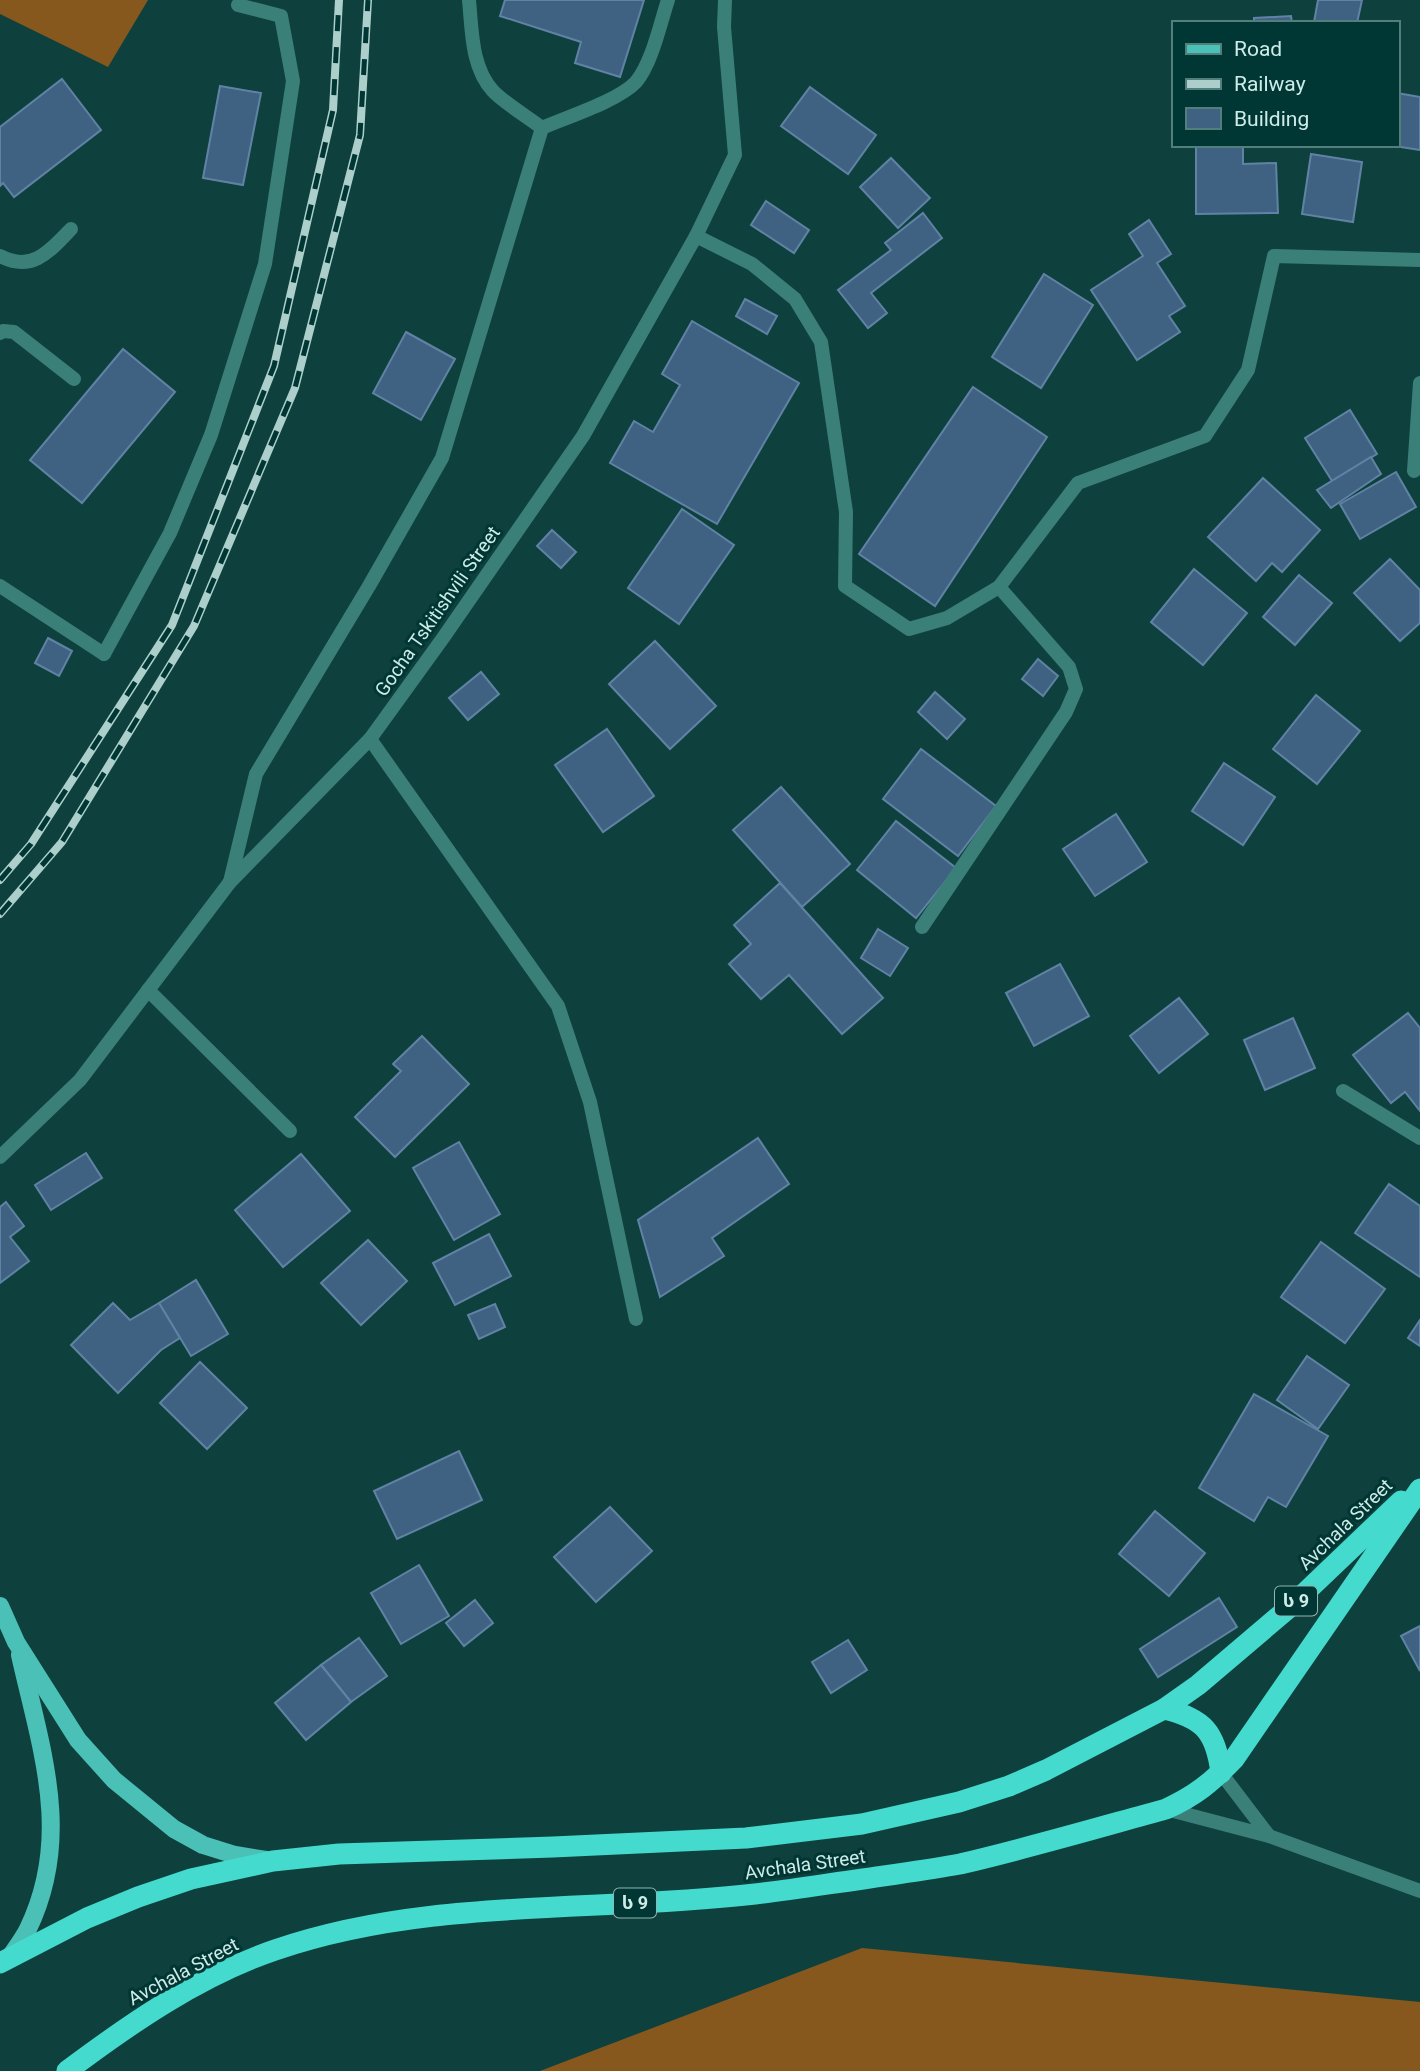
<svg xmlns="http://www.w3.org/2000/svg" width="1420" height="2071" font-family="Roboto,'Noto Sans Georgian',sans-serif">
<rect width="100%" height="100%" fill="#0e413d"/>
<g fill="#87581e">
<path d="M 0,0 L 148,0 L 108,67 L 0,14 Z"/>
<path d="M 862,1948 L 1420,2002 L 1420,2071 L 540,2071 Z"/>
</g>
<g fill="#3f6282" stroke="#6083a5" stroke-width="2">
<path d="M 505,0 L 644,0 L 620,77 L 575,63 L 581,42 L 500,16 Z"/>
<path d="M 1318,0 L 1362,0 L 1357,23 L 1314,22 Z"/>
<path d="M 1291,16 L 1292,23 L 1254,23 L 1254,18 Z"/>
<path d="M 62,79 L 101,130 L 14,197 L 3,183 L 0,186 L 0,127 Z"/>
<path d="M 220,86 L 261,93 L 243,185 L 203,178 Z"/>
<path d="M 810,87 L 876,135 L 848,174 L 781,126 Z"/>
<path d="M 1397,93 L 1420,97 L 1420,150 L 1388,145 L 1397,145 Z"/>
<path d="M 1196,145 L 1243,145 L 1243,164 L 1276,163 L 1278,213 L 1196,214 Z"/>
<path d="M 1311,154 L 1362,162 L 1353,222 L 1302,214 Z"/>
<path d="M 891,158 L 930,198 L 898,228 L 860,187 Z"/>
<path d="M 766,201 L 809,230 L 794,253 L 751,225 Z"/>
<path d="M 923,213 L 942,238 L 871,293 L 887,313 L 868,328 L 838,290 L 891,250 L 885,243 Z"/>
<path d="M 1149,220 L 1171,254 L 1157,263 L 1185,306 L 1169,316 L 1180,332 L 1137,360 L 1091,290 L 1143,256 L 1129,234 Z"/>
<path d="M 1044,274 L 1093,305 L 1041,388 L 992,357 Z"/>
<path d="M 745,299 L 777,316 L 767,334 L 736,316 Z"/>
<path d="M 692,321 L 799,383 L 717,524 L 610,463 L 634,421 L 653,432 L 680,385 L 662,374 Z"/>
<path d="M 406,332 L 455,359 L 421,420 L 373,393 Z"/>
<path d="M 123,349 L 175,392 L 82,503 L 30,460 Z"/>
<path d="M 973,387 L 1047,437 L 935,606 L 859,554 Z"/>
<path d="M 1350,410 L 1377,454 L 1332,481 L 1305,438 Z"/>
<path d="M 1371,457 L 1381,474 L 1331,508 L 1317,490 Z"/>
<path d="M 1396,472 L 1416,507 L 1360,539 L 1340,504 Z"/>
<path d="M 1263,478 L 1320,530 L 1282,572 L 1272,563 L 1256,581 L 1208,537 Z"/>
<path d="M 682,509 L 734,545 L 679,624 L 628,588 Z"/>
<path d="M 552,530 L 576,552 L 561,568 L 537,546 Z"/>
<path d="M 1390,559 L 1420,590 L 1420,623 L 1400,641 L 1354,593 Z"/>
<path d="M 1194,569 L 1247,613 L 1203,665 L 1151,622 Z"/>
<path d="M 1299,575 L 1332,603 L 1295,645 L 1263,617 Z"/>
<path d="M 48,638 L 72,651 L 59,676 L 35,663 Z"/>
<path d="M 655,641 L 716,706 L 670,749 L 609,684 Z"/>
<path d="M 1038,659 L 1058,676 L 1043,696 L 1022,679 Z"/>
<path d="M 481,672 L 499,694 L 468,720 L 449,698 Z"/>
<path d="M 935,692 L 965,719 L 947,739 L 918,712 Z"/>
<path d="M 1316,695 L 1360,731 L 1317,784 L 1273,749 Z"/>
<path d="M 607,729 L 654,796 L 603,832 L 555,765 Z"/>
<path d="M 921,749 L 996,806 L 958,856 L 883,799 Z"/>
<path d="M 1224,763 L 1275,797 L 1243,845 L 1192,811 Z"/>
<path d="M 781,787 L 850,864 L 802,907 L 733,830 Z"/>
<path d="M 1116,814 L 1147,862 L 1095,896 L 1063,849 Z"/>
<path d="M 896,821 L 956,868 L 916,918 L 857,870 Z"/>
<path d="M 780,883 L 883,998 L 842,1034 L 789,975 L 761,999 L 729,964 L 751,944 L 734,925 Z"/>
<path d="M 878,929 L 908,948 L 890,976 L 861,958 Z"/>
<path d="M 1060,964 L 1089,1016 L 1034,1046 L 1006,993 Z"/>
<path d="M 1179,998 L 1208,1034 L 1159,1073 L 1130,1036 Z"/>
<path d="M 1408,1013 L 1420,1028 L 1420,1111 L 1405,1092 L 1391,1103 L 1353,1055 Z"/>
<path d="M 1293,1018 L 1315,1068 L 1265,1090 L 1244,1040 Z"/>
<path d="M 422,1036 L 469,1084 L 395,1157 L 355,1117 L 401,1071 L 393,1064 Z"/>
<path d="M 758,1138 L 789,1184 L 712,1238 L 724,1256 L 660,1297 L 638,1220 Z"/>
<path d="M 459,1142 L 500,1214 L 454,1240 L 413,1168 Z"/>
<path d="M 86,1153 L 102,1178 L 51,1210 L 35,1185 Z"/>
<path d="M 301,1154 L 350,1211 L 283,1267 L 235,1210 Z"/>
<path d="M 1389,1184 L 1420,1206 L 1420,1277 L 1355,1233 Z"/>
<path d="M 6,1202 L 24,1226 L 10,1237 L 29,1261 L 0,1283 L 0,1207 Z"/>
<path d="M 489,1234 L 511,1276 L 455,1305 L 433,1263 Z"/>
<path d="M 368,1240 L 407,1281 L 361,1325 L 321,1283 Z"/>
<path d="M 1321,1242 L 1385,1289 L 1345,1343 L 1281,1297 Z"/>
<path d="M 196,1280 L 228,1334 L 191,1356 L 159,1303 Z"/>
<path d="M 113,1303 L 130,1320 L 159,1303 L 180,1338 L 161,1350 L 118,1393 L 71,1345 Z"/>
<path d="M 495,1304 L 505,1327 L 479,1339 L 468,1315 Z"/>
<path d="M 1420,1320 L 1420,1346 L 1408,1338 Z"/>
<path d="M 1307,1356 L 1349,1385 L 1318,1429 L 1277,1400 Z"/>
<path d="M 200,1362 L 247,1408 L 207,1449 L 160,1403 Z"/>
<path d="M 1254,1394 L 1328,1436 L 1286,1507 L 1268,1497 L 1254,1521 L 1199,1488 Z"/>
<path d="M 459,1451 L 482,1500 L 397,1539 L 374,1491 Z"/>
<path d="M 610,1507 L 652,1551 L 596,1602 L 554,1557 Z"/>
<path d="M 1155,1511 L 1205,1553 L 1169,1596 L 1119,1554 Z"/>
<path d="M 419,1565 L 449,1616 L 401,1644 L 371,1593 Z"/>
<path d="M 1219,1598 L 1237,1627 L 1158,1677 L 1140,1649 Z"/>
<path d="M 475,1600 L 493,1623 L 464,1646 L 446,1623 Z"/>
<path d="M 1420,1626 L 1420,1671 L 1401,1636 Z"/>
<path d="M 359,1638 L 387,1676 L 351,1702 L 321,1665 Z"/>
<path d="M 848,1640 L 867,1670 L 831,1693 L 812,1662 Z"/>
<path d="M 321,1665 L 351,1702 L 306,1740 L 275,1703 Z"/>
</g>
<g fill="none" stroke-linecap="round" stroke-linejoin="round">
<g stroke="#3b7f79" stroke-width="14">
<path d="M 469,0 C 472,30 471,67 493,91 C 503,102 529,118 542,128"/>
<path d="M 0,256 C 32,273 50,251 71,229"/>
<path d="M 0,333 L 3,331 L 14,332 L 74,379"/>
<path d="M 1414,471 L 1420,383"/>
<path d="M 104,654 L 170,533 L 211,435 L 265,264 L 293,81 L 281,16 L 238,5"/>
<path d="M 370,739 L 558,1006 L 590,1102 L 636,1319"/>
<path d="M 230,882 L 256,774 L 369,586 L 442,458 L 542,128 C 567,117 618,101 636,82 C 652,63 660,24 668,0"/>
<path d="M 922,927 L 1066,712 L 1076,689 L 1069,667 L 999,587"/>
<path d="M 148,990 L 290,1131"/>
<path d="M 1343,1091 L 1420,1138"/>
<path d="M 1221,1773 L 1269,1836"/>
<path d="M 1166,1809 L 1269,1836 L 1420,1891"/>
</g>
<g stroke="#3b7f79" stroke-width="14">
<path d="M 696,236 L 752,264 L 795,299 L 821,342 L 846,512 L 845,586 L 909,629 L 947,618 L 999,587 L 1078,483 L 1205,436 L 1248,370 L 1274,256 L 1420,260"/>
<path d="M 0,586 L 104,654"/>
<path d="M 0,1157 L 80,1080 L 230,882 L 370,739 L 443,638 L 583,436 L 696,236 L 735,155 L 724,27 L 725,0"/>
</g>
<g stroke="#4ac0b6" stroke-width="18">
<path d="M 0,1606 L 16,1642 L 78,1740 L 114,1780 L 174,1829 L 203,1845 L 235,1855 L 266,1860"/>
<path d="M 10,1957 C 16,1948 23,1939 28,1929 C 73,1836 41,1749 20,1655"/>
</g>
<g stroke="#45dace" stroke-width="21">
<path d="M 1164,1709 C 1204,1718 1216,1733 1221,1773"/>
<path d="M 0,1963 L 87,1918 L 138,1897 L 191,1879 L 273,1861 L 339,1854 L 553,1847 L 746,1838 L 862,1824 L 959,1802 L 1009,1786 L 1046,1770 L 1164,1709 L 1198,1685 L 1291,1606 L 1401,1501"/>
<path d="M 67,2071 C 131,2023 199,1976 275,1950 C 429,1897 595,1913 755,1894 C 791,1890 827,1884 863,1879 C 895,1874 928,1870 960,1864 C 1029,1848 1097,1828 1166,1809 C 1195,1796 1212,1782 1234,1759 L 1420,1489"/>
</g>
<defs>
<g id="rail">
<path d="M 0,880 L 31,844 L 172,625 L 274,366 L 333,110 L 339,0"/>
<path d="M 0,914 L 62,842 L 194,626 L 295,388 L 360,135 L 368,0"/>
</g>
</defs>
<use href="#rail" stroke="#adcfcb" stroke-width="8"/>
<use href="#rail" stroke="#003633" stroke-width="5" stroke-dasharray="16" stroke-linecap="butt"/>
</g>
<g text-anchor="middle" stroke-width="6" stroke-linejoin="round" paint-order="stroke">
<g fill="#003633" stroke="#90b5b2" stroke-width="2">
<rect x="1275" y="1586.5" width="42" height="29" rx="5"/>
<rect x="614" y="1888.5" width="42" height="29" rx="5"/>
</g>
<g font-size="18" font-weight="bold" fill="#cdece8">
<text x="1296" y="1607">ს 9</text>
<text x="635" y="1909">ს 9</text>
</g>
<g font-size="19" fill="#cdece8" stroke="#003633">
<text transform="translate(437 611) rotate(-55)" y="7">Gocha Tskitishvili Street</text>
<text transform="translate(1345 1524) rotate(-44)" y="7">Avchala Street</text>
<text transform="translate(805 1864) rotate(-8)" y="7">Avchala Street</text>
<text transform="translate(183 1971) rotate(-28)" y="7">Avchala Street</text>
</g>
</g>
<rect x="1172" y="21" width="228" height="126" fill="#003633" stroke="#527f7b" stroke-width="2"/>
<rect x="1186" y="44" width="35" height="10" fill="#4ac0b6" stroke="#527f7b" stroke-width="2"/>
<text x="1234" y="56" font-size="21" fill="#cdece8">Road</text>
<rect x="1186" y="79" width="35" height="10" fill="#adcfcb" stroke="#527f7b" stroke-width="2"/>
<text x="1234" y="91" font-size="21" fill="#cdece8">Railway</text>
<rect x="1186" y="108" width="35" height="21" fill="#3f6282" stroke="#527f7b" stroke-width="2"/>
<text x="1234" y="126" font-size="21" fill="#cdece8">Building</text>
</svg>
